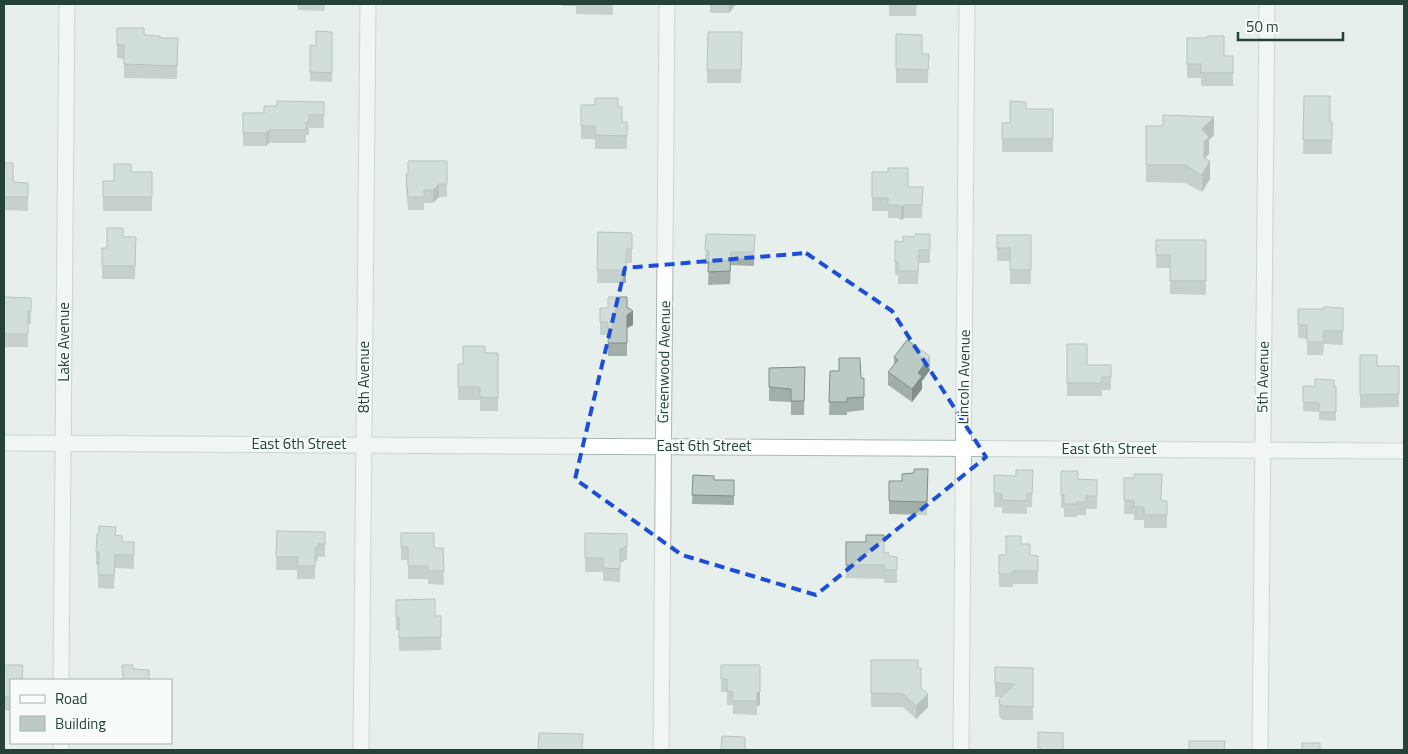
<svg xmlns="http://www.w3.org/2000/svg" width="1408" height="754" font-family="'Titillium Web',sans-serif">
<rect width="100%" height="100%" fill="#e6efeb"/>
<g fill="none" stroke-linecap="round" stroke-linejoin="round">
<defs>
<g id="street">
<path d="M 4,443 L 1404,451"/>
<path d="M 61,680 L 67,4"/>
<path d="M 61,750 L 61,743"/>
<path d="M 361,750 L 368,4"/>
<path d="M 661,750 L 667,4"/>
<path d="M 961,750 L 967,4"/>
<path d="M 1260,750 L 1267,4"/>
</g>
</defs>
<use href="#street" stroke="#a8b8b2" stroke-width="17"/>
<use href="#street" stroke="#fff" stroke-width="15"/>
</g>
<g fill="#a1aea9">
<path d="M 297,4 L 325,4 L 324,11 L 298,10 Z"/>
<path d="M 563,4 L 613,4 L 613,15 L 576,14 L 576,6 L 563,6 Z"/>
<path d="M 710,4 L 736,4 L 729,13 L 710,13 Z"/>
<path d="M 889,4 L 917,4 L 916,16 L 889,16 Z"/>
<path d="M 117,28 L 144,35 L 160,38 L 178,38 L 177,79 L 124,78 L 124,59 L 117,58 Z"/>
<path d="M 332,32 L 332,82 L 310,81 L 310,45 L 316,46 Z"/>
<path d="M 742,32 L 741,83 L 707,83 L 707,70 Z"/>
<path d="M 896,34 L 922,54 L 929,54 L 928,83 L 896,83 Z"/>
<path d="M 1187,38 L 1224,56 L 1233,56 L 1233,86 L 1201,86 L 1201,78 L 1187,78 Z"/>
<path d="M 1304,96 L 1330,122 L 1332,122 L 1332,154 L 1303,154 Z"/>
<path d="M 324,102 L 324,128 L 309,128 L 309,135 L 306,135 L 306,143 L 269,143 L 266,146 L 243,146 L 243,113 L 264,113 L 277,106 Z"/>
<path d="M 581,105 L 618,107 L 622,122 L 627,122 L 627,149 L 595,149 L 595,139 L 581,139 Z"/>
<path d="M 1026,109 L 1053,109 L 1053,152 L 1002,152 L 1002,123 L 1010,123 Z"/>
<path d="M 1146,126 L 1214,135 L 1209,140 L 1209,154 L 1204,158 L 1210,179 L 1202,192 L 1185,183 L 1146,182 Z"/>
<path d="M 447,161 L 447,197 L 439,197 L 433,203 L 424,203 L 424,210 L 408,210 L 406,187 L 406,174 Z"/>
<path d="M 4,163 L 13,182 L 28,183 L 28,211 L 4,210 Z"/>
<path d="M 131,172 L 152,172 L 152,211 L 103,211 L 103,181 L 114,181 Z"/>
<path d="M 872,172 L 908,187 L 923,187 L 922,218 L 904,218 L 901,220 L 898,218 L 888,218 L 888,211 L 872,211 Z"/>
<path d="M 598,232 L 632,233 L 632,263 L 626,263 L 626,283 L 597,283 Z"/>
<path d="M 706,234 L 755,235 L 754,266 L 731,265 L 730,284 L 708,285 L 709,264 L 705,264 Z"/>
<path d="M 930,234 L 930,263 L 919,263 L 918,284 L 898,284 L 898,275 L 895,275 L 895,241 L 903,242 L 915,237 Z"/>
<path d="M 997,235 L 1031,235 L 1031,284 L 1010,284 L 1010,261 L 997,261 Z"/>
<path d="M 123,237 L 136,237 L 135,279 L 102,279 L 102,248 L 107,248 Z"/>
<path d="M 1156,240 L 1206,240 L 1206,295 L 1170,294 L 1170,268 L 1156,268 Z"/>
<path d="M 4,297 L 31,298 L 31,324 L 28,324 L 28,347 L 4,347 Z"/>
<path d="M 627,307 L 633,325 L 627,328 L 627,356 L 608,356 L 608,335 L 600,335 L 600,308 Z"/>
<path d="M 1343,308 L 1343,345 L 1324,344 L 1323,355 L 1307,355 L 1307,339 L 1298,338 L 1298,309 L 1324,309 Z"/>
<path d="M 1067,344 L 1087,365 L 1111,365 L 1111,390 L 1102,390 L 1102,396 L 1067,396 Z"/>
<path d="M 485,353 L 498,353 L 498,411 L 480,411 L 480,400 L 458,400 L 458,364 L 463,364 Z"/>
<path d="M 1360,355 L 1377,366 L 1399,366 L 1399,407 L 1360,408 Z"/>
<path d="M 894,357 L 930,370 L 922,381 L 922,389 L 912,402 L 888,385 L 888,372 L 894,365 Z"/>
<path d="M 805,367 L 804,415 L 791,415 L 791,402 L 769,401 L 769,368 Z"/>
<path d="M 830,371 L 861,378 L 864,378 L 864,410 L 847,412 L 847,415 L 829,415 Z"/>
<path d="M 1303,386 L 1336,386 L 1336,421 L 1319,420 L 1319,412 L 1303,411 Z"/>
<path d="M 928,469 L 927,515 L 889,514 L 889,481 L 902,481 L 914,473 Z"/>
<path d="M 1033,470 L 1032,507 L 1027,507 L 1027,514 L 1002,513 L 1002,507 L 994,507 L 994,475 L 1016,476 Z"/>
<path d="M 1061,471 L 1078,479 L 1097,480 L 1097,509 L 1086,509 L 1086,515 L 1077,515 L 1077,517 L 1064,517 L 1064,508 L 1061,508 Z"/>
<path d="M 693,475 L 714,480 L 734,480 L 734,505 L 692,504 Z"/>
<path d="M 1124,478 L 1161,501 L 1167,501 L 1167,528 L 1144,528 L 1144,520 L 1134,520 L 1134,514 L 1124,514 Z"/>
<path d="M 277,531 L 325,532 L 325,557 L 318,557 L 318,561 L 315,561 L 315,579 L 297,579 L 297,570 L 276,570 Z"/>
<path d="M 401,533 L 434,548 L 443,548 L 444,585 L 428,584 L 428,579 L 408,579 L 408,560 L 401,560 Z"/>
<path d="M 585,533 L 627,534 L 627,560 L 624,560 L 624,562 L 620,562 L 620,582 L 603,581 L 603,572 L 585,572 Z"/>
<path d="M 116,535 L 122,542 L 134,542 L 134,569 L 115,568 L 114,589 L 98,588 L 98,565 L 96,565 L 96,552 Z"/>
<path d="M 846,542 L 884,553 L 889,556 L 897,557 L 897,583 L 884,583 L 884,579 L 846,578 Z"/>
<path d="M 1021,544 L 1030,555 L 1038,556 L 1038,584 L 1013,584 L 1013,587 L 999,587 L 999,555 L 1006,555 Z"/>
<path d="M 396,600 L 435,616 L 441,616 L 441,650 L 399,651 L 399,630 L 396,630 Z"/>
<path d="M 871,660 L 918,668 L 921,688 L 928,707 L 916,719 L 903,707 L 871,707 Z"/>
<path d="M 4,665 L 11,680 L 11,711 L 4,710 Z"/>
<path d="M 721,665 L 760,665 L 760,705 L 757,706 L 757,715 L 733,714 L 733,705 L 727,705 L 727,692 L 721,692 Z"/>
<path d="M 995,667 L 1033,668 L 1033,720 L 1002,720 L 999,716 L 999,699 L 1001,697 L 995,697 Z"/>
</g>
<g fill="#838d89">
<path d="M 729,4 L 736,4 L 729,13 Z"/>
<path d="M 1214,117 L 1214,135 L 1209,140 L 1209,154 L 1204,159 L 1210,161 L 1210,179 L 1202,192 L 1202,129 Z"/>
<path d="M 269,130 L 269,143 L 266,146 L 266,133 Z"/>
<path d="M 439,184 L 439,197 L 433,203 L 433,190 Z"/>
<path d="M 904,205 L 904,218 L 901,220 L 901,207 Z"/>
<path d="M 633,311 L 633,325 L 627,328 L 627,315 Z"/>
<path d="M 930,356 L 930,370 L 922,381 L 922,389 L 912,402 L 912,389 L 918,373 Z"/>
<path d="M 760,665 L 760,705 L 757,706 L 757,693 Z"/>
<path d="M 928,694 L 928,707 L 916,719 L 916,706 Z"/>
</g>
<g fill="#bbcac4" stroke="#838d89">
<path d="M 117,28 L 144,28 L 144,35 L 160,36 L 160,38 L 178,38 L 177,66 L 124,64 L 124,45 L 117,45 Z"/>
<path d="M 316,31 L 332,32 L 332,73 L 310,72 L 310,45 L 316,46 Z"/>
<path d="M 708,32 L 742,32 L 741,70 L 707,70 Z"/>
<path d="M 896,34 L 922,35 L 922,54 L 929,54 L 928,70 L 896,69 Z"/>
<path d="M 1207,36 L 1224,36 L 1224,56 L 1233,56 L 1233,73 L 1201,73 L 1201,64 L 1187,64 L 1187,38 L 1207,38 Z"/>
<path d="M 1304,96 L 1330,96 L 1330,122 L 1332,122 L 1332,140 L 1303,140 Z"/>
<path d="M 595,98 L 618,98 L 618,107 L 622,107 L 622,122 L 627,122 L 627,136 L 595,135 L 595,126 L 581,126 L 581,105 L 595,105 Z"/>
<path d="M 277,101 L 324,102 L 324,115 L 309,115 L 309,122 L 306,122 L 306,130 L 269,130 L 266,133 L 243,133 L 243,113 L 264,113 L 264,106 L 277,106 Z"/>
<path d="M 1010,101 L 1026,102 L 1026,109 L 1053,109 L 1053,139 L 1002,139 L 1002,123 L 1010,123 Z"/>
<path d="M 1163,115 L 1214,117 L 1202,129 L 1209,137 L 1204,142 L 1204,158 L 1210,161 L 1202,175 L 1185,165 L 1146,165 L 1146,126 L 1163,126 Z"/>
<path d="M 408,161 L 447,161 L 447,184 L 439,184 L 433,190 L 424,190 L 424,197 L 408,197 L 406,174 L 408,174 Z"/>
<path d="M 4,163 L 13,163 L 13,182 L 28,183 L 28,197 L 4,197 Z"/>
<path d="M 114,164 L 131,164 L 131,172 L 152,172 L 152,197 L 103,197 L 103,181 L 114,181 Z"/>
<path d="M 888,168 L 908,168 L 908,187 L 923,187 L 922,205 L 904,205 L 901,207 L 898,205 L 888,205 L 888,198 L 872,198 L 872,172 L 888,172 Z"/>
<path d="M 107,228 L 123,228 L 123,237 L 136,237 L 135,266 L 102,266 L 102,248 L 107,248 Z"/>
<path d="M 598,232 L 632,233 L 632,249 L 626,249 L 626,270 L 597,270 Z"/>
<path d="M 706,234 L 755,235 L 754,252 L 731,252 L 730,271 L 708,272 L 709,251 L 705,250 Z"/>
<path d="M 915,234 L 930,234 L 930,250 L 919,250 L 918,271 L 898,271 L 898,262 L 895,262 L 895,241 L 903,242 L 903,236 L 915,237 Z"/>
<path d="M 997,235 L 1031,235 L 1031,270 L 1010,270 L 1010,248 L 997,248 Z"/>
<path d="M 1156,240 L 1206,240 L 1206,281 L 1170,281 L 1170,255 L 1156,255 Z"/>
<path d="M 4,297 L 31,298 L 31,311 L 28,311 L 28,334 L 4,334 Z"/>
<path d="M 608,297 L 627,297 L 627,307 L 633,311 L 627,315 L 627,343 L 608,343 L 608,322 L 600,322 L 600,308 L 608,308 Z"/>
<path d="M 1324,307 L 1343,308 L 1343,331 L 1324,331 L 1323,342 L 1307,342 L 1307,325 L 1298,325 L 1298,309 L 1324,309 Z"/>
<path d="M 907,340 L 930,356 L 918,373 L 922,376 L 912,389 L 888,372 L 898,360 L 894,357 Z"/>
<path d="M 1067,344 L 1087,344 L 1087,365 L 1111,365 L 1111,377 L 1102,377 L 1102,383 L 1067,383 Z"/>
<path d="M 463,346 L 485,346 L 485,353 L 498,353 L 498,398 L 480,397 L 480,387 L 458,387 L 458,364 L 463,364 Z"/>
<path d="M 1360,355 L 1377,355 L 1377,366 L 1399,366 L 1399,394 L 1360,395 Z"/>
<path d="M 839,358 L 860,358 L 861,378 L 864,378 L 864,397 L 847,398 L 847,402 L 829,402 L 830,371 L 839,371 Z"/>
<path d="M 805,367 L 804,401 L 791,401 L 791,389 L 769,387 L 769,368 Z"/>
<path d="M 1315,379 L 1334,380 L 1334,386 L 1336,386 L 1336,412 L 1319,412 L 1319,403 L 1303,402 L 1303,386 L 1315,386 Z"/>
<path d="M 914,469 L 928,469 L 927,502 L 889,501 L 889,481 L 902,481 L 902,474 L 914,473 Z"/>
<path d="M 1016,470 L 1033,470 L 1032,494 L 1027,494 L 1027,501 L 1002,500 L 1002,494 L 994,493 L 994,475 L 1016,476 Z"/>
<path d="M 1061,471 L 1078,471 L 1078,479 L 1097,480 L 1097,496 L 1086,496 L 1086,502 L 1077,502 L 1077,504 L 1064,504 L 1064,495 L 1061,495 Z"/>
<path d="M 1134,474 L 1162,474 L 1161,501 L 1167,501 L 1167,515 L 1144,515 L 1144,507 L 1134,507 L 1134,501 L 1124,500 L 1124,478 L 1134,478 Z"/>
<path d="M 693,475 L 714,476 L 714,480 L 734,480 L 734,496 L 692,495 Z"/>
<path d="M 99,526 L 116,527 L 115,535 L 122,536 L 122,542 L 134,542 L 134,555 L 115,555 L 114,575 L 98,575 L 99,552 L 96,552 L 97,534 L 99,534 Z"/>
<path d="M 277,531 L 325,532 L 325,544 L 318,544 L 318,548 L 315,548 L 315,566 L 297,566 L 298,557 L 276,557 Z"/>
<path d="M 401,533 L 434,533 L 434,548 L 443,548 L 444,571 L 428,571 L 428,566 L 408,566 L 408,547 L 401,547 Z"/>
<path d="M 585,533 L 627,534 L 627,547 L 624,547 L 624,549 L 620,549 L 620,569 L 603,568 L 603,558 L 585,558 Z"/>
<path d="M 866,535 L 884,535 L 884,553 L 889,553 L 889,556 L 897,557 L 897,570 L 884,570 L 884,565 L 846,565 L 846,542 L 866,542 Z"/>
<path d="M 1006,536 L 1021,536 L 1021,544 L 1030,544 L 1030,555 L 1038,556 L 1038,571 L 1013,571 L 1013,574 L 999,574 L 999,555 L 1006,555 Z"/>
<path d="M 435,599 L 435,616 L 441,616 L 441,637 L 399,638 L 399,617 L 396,617 L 396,600 Z"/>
<path d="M 871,660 L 918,660 L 918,668 L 921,668 L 921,688 L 928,694 L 916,706 L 903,694 L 871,693 Z"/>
<path d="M 4,665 L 23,665 L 22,680 L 11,680 L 11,697 L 4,697 Z"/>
<path d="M 122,665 L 133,665 L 133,669 L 149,670 L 149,680 L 123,680 Z"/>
<path d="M 721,665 L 760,665 L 760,692 L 757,693 L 757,701 L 733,701 L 733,692 L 727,691 L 727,679 L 721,679 Z"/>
<path d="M 995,667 L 1033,668 L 1033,707 L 1002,706 L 999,703 L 999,699 L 1015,684 L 995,683 Z"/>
<path d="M 1038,732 L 1063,733 L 1063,750 L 1041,750 L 1041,748 L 1038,748 Z"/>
<path d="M 539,733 L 583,734 L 582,750 L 538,750 Z"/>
<path d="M 722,736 L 745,737 L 745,750 L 721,750 Z"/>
<path d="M 1189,741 L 1225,741 L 1224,750 L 1189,750 Z"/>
<rect x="1302" y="743" width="18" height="7"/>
</g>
<path d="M0 0H1408V754H0ZM 806,253 L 892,311 L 986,457 L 816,595 L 682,555 L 575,479 L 625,268 Z" fill="#e6efeb" fill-opacity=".55" fill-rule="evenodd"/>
<path fill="none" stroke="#1d4ed8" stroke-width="4" stroke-dasharray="10 6" stroke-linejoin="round" d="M 806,253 L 892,311 L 986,457 L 816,595 L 682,555 L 575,479 L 625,268 Z"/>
<g text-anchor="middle" stroke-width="4" stroke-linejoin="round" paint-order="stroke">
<g font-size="15" fill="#24423a" stroke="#f7fbf9">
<text transform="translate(64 342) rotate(-90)" y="5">Lake Avenue</text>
<text transform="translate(664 362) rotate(-89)" y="5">Greenwood Avenue</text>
<text transform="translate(364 377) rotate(-90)" y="5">8th Avenue</text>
<text transform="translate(964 377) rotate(-89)" y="5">Lincoln Avenue</text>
<text transform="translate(1263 377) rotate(-89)" y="5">5th Avenue</text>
<text x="299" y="449">East 6th Street</text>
<text x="704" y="451">East 6th Street</text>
<text x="1109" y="454">East 6th Street</text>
</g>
</g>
<rect width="1408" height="754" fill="none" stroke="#24423a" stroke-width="10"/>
<rect x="10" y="679" width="162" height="65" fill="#f7fbf9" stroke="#a3b1ad"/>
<rect x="20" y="695" width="25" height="8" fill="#ffffff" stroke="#a3b1ad"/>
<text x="55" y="704" font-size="15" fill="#24423a">Road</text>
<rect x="20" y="716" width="25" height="15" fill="#bbcac4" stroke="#a3b1ad"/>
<text x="55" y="729" font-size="15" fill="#24423a">Building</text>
<path d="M1238 32v8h105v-8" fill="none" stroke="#24423a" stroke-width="2.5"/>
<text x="1246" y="32" font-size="15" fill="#24423a" stroke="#f7fbf9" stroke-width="4" paint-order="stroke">50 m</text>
</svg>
